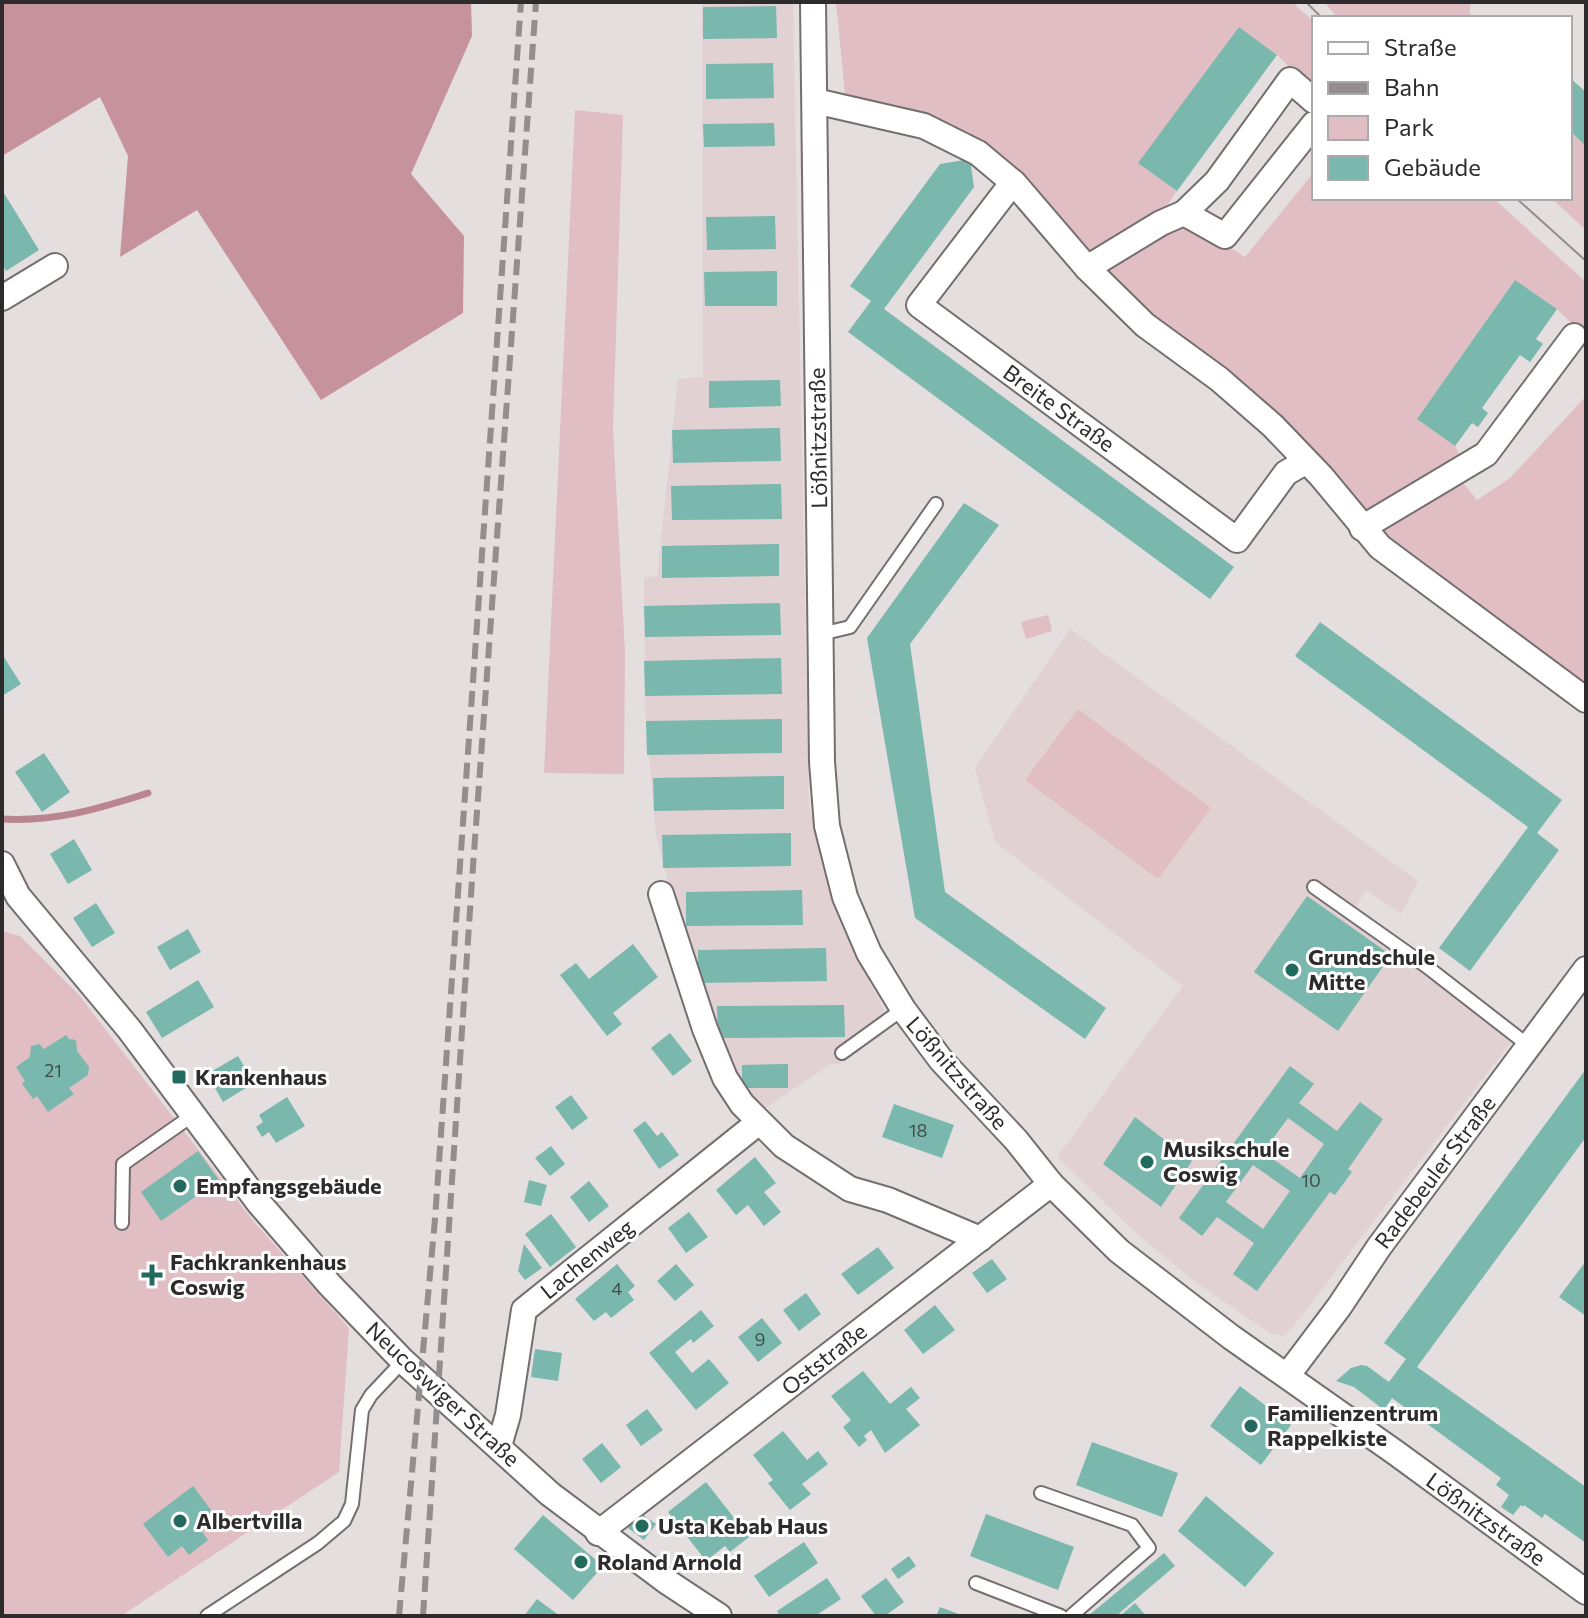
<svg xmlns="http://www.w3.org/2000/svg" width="1588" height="1618" font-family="Commissioner,sans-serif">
<rect width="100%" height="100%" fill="#e5dedf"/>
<g fill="#e1d1d3">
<path d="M 702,2 L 793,2 L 809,805 L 839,921 L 892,1026 L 839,1064 L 830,1064 L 762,1111 L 741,1089 L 686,951 L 656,835 L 645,709 L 644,578 L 657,576 L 678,379 L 703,377 Z"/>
<path d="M 1070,629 L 1418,881 L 1401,914 L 1366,890 L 1349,918 L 1401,955 L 1511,1042 L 1293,1327 L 1283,1336 L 1270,1333 L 1194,1281 L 1137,1234 L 1057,1157 L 1183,986 L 995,842 L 975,768 Z"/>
</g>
<g fill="#e1bec3">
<path d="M 836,2 L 1292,2 L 1314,22 L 1314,91 L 1277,55 L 1239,27 L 1139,163 L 1177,191 L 1156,222 C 1197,224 1212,235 1245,257 L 1314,172 L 1314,198 L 1493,198 L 1586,282 L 1586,338 L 1557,309 L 1515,280 L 1417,419 L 1455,446 L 1464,462 L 1453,470 L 1477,500 L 1510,478 L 1586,396 L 1586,690 L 1369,522 L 1146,324 L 978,151 L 846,105 Z"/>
<path d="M 1324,2 L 1470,2 L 1470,18 L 1338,18 Z"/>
<path d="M 575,110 L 623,115 L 613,429 L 625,652 L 624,774 L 544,773 Z"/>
<path d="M 1570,131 L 1586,146 L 1586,230 L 1551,198 L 1570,198 Z"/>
<path d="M 1048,615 L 1052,631 L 1026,639 L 1021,622 Z"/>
<path d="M 1078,709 L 1211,808 L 1158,879 L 1025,780 Z"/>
<path d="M 2,931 L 20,936 L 79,995 L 254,1222 L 349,1328 L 339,1472 L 121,1616 L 2,1616 Z"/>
</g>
<path fill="#c6929b" d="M 2,2 L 471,2 L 472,36 L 411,174 L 464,236 L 463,313 L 321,400 L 197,210 L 120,257 L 128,156 L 100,97 L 2,156 Z"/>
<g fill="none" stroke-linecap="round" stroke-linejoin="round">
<path stroke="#b9858e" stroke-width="7" d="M 2,819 C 55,822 98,809 148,793"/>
</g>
<g fill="#7ab7ac" fill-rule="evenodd">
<path d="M 776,6 L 777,38 L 703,39 L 703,7 Z"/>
<path d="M 1239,27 L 1277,55 L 1177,191 L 1138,163 Z"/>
<path d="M 773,63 L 774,98 L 706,99 L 706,64 Z"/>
<path d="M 1570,78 L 1586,92 L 1586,146 L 1570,131 Z"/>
<path d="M 774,123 L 775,146 L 704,147 L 703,124 Z"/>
<path d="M 970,159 L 974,187 L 884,309 L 1234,567 L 1210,599 L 848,332 L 871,301 L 850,286 L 940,164 Z"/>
<path d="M 2,190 L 39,250 L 6,271 L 2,264 Z"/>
<path d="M 775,216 L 776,249 L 707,250 L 706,217 Z"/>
<path d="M 777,271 L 777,306 L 705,306 L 704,272 Z"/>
<path d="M 1515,280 L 1557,309 L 1536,339 L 1543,344 L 1530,362 L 1520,355 L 1482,408 L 1488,413 L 1478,427 L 1472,423 L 1455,446 L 1417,419 Z"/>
<path d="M 780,380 L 781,406 L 709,408 L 709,381 Z"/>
<path d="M 780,428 L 781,461 L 673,463 L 672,430 Z"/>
<path d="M 781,484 L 782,519 L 672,520 L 671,486 Z"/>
<path d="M 964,503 L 999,525 L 910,644 L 945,892 L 1106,1008 L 1085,1039 L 915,918 L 867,638 Z"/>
<path d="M 779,544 L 779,576 L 662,578 L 662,546 Z"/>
<path d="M 780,603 L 781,635 L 645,637 L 644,606 Z"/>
<path d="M 1320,622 L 1562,800 L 1537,833 L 1559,850 L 1470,971 L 1439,948 L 1528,827 L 1295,656 Z"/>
<path d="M 2,654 L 21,684 L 2,696 Z"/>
<path d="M 781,658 L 782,694 L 645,696 L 644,661 Z"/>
<path d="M 782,719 L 782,753 L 647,755 L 646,721 Z"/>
<path d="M 44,753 L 70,792 L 42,812 L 15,772 Z"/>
<path d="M 784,776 L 784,809 L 654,811 L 653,778 Z"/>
<path d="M 791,833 L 791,866 L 663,868 L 662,835 Z"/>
<path d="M 74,839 L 92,870 L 68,884 L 50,854 Z"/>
<path d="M 802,890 L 803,925 L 686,926 L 686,892 Z"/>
<path d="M 1307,896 L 1391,955 L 1338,1031 L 1254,972 Z"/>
<path d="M 96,903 L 115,933 L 92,947 L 73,918 Z"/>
<path d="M 188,929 L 201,952 L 170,970 L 157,947 Z"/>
<path d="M 633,944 L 658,977 L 613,1013 L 622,1024 L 607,1036 L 560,975 L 576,963 L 589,979 Z"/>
<path d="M 826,948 L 827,981 L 698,983 L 698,950 Z"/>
<path d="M 198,980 L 214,1007 L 162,1038 L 146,1012 Z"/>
<path d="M 844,1005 L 845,1037 L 718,1038 L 717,1006 Z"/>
<path d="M 670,1033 L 692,1061 L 673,1076 L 651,1048 Z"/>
<path d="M 66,1035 L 69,1039 L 76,1040 L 77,1051 L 89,1067 L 88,1075 L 69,1088 L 74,1094 L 48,1112 L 37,1096 L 33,1099 L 22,1084 L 25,1081 L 16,1067 L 30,1057 L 31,1046 L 39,1044 L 44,1049 Z"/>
<path d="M 238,1056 L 254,1083 L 223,1102 L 207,1074 Z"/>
<path d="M 788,1064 L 788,1088 L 742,1088 L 742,1065 Z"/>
<path d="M 1290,1066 L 1314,1084 L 1299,1103 L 1337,1131 L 1360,1102 L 1383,1119 L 1348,1169 L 1352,1172 L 1335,1195 L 1330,1192 L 1257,1291 L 1233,1274 L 1254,1243 L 1217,1217 L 1202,1236 L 1179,1218 ZM 1288,1118 L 1324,1144 L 1300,1178 L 1263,1152 ZM 1253,1165 L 1290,1191 L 1263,1229 L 1226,1202 Z"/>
<path d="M 1586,1069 L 1586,1137 L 1417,1367 L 1586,1487 L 1586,1543 L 1545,1514 L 1542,1518 L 1524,1505 L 1523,1507 L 1521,1505 L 1513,1515 L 1501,1507 L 1509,1495 L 1496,1485 L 1501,1478 L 1392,1398 L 1384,1410 L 1354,1387 L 1336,1381 L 1351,1368 L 1361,1365 L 1367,1366 L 1389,1382 L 1406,1359 L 1384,1343 Z"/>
<path d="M 571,1095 L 588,1118 L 572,1130 L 555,1107 Z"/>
<path d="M 287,1097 L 305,1126 L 276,1143 L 269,1132 L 262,1137 L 256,1127 L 263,1122 L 259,1115 Z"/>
<path d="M 894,1104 L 954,1125 L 942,1158 L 882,1137 Z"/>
<path d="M 1135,1117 L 1192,1161 L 1161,1207 L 1103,1164 Z"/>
<path d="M 645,1121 L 657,1136 L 662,1132 L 679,1155 L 659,1169 L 633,1130 Z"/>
<path d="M 551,1146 L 565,1164 L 550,1176 L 535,1158 Z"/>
<path d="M 198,1151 L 219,1180 L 161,1221 L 141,1192 Z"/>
<path d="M 755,1157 L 776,1183 L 764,1192 L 781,1212 L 764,1226 L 748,1205 L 736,1215 L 716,1190 Z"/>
<path d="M 529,1180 L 547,1185 L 541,1206 L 524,1202 Z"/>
<path d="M 589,1181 L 609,1206 L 589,1222 L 570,1197 Z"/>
<path d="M 689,1212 L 708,1237 L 686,1253 L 668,1228 Z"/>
<path d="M 551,1214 L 576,1247 L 550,1267 L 525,1234 Z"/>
<path d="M 524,1244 L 542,1268 L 525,1280 L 518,1271 Z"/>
<path d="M 878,1247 L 894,1268 L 858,1295 L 841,1274 Z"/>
<path d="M 992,1259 L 1007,1279 L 987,1293 L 972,1273 Z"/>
<path d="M 1586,1261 L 1586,1316 L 1559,1297 Z"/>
<path d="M 617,1264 L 635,1286 L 628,1292 L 634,1300 L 611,1318 L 606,1312 L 594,1321 L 575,1299 Z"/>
<path d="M 676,1264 L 694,1285 L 675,1301 L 657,1281 Z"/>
<path d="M 806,1293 L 821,1314 L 799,1331 L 783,1310 Z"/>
<path d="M 935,1305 L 955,1330 L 923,1354 L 904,1330 Z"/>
<path d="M 701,1310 L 714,1326 L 693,1343 L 691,1339 L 675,1352 L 692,1373 L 709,1359 L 729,1383 L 696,1410 L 649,1353 Z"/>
<path d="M 762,1318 L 782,1343 L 758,1362 L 738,1337 Z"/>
<path d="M 535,1349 L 562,1353 L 558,1381 L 531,1377 Z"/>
<path d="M 863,1371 L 890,1404 L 911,1387 L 920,1398 L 906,1409 L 920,1425 L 885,1453 L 871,1430 L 864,1436 L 867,1440 L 859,1447 L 843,1427 L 851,1420 L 831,1396 Z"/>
<path d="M 1240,1386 L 1291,1425 L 1261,1465 L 1210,1426 Z"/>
<path d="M 647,1409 L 663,1430 L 641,1446 L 626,1425 Z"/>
<path d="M 783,1431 L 807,1460 L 818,1451 L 828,1464 L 802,1484 L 811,1494 L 790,1510 L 768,1483 L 773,1480 L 753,1455 Z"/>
<path d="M 1092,1442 L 1178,1473 L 1162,1517 L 1076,1485 Z"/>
<path d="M 602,1443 L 621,1467 L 601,1483 L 582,1459 Z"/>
<path d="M 706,1482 L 749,1537 L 730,1552 L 725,1546 L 706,1561 L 668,1512 Z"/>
<path d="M 193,1486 L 217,1518 L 201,1530 L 208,1540 L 189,1555 L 182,1546 L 168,1557 L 143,1524 Z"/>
<path d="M 1206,1496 L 1274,1553 L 1245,1587 L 1178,1531 Z"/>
<path d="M 639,1512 L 656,1524 L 644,1540 L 628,1528 Z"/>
<path d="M 986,1514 L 1074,1547 L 1058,1590 L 970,1556 Z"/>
<path d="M 543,1515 L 603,1566 L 573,1600 L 514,1549 Z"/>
<path d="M 804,1542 L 818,1563 L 769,1597 L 754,1576 Z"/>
<path d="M 1164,1553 L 1175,1566 L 1116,1616 L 1088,1616 Z"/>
<path d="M 909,1556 L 916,1566 L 898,1579 L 891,1569 Z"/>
<path d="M 827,1578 L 841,1599 L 815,1616 L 780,1616 L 777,1611 Z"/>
<path d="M 886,1578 L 904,1602 L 885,1616 L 876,1616 L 861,1596 Z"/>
<path d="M 537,1599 L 560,1616 L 524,1616 Z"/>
<path d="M 1135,1603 L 1146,1616 L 1120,1616 Z"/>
<path d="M 940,1607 L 964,1616 L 936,1616 Z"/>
</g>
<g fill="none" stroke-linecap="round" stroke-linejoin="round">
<defs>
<g id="service">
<path d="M 821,634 L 850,627 L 936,504"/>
<path d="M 1314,887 L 1426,966 L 1529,1046"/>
<path d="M 842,1053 L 903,1009"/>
<path d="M 122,1223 L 123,1164 L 193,1115"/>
<path d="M 1041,1493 L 1132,1525 L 1149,1548 L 1071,1616"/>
<path d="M 976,1583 L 1061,1616"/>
<path d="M 207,1616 L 318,1543 L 344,1521 L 352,1504 L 362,1410 L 371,1395 L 403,1361"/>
</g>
<g id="minor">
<path d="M 813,2 L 822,762 L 827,826 L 845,897 L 869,953 L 903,1009 L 941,1060 L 1016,1140 L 1051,1184 L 1119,1251 L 1231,1337 L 1396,1453 L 1586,1592"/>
<path d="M 815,101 L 924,126 L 978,153 L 1015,184 L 1087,268 L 1145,325 L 1219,379 L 1273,426 L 1321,476 L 1380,547 L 1586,700"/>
<path d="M 1013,182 L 919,305 L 1237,540 L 1286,473 L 1305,462"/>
<path d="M 1184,213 L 1225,236 L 1314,124"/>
<path d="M 1087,268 L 1161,223 L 1184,213 L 1217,181 L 1290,80 L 1314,101"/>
<path d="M 2,298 L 55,266"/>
<path d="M 1362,528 L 1486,454 L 1574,336"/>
<path d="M 2,864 L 18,896 L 129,1029 L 259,1203 L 329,1284 L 403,1361 L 550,1494 L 666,1581 L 719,1616"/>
<path d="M 661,894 L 705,1029 L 725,1078 L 742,1104 L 784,1146 L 850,1189 L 888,1200 L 980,1239"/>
<path d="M 1287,1376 L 1339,1307 L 1379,1247 L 1586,969"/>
<path d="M 499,1446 L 508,1415 L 524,1310 L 759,1122"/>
<path d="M 598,1533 L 1051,1184"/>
</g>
</defs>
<use href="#service" stroke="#746f6f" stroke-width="16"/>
<use href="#minor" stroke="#746f6f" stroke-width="28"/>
<use href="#service" stroke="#fff" stroke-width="12"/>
<use href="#minor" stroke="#fff" stroke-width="24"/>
<g stroke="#928d8e" stroke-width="2">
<path d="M 1306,2 L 1322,18"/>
<path d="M 1516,198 L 1586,261"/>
</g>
<g stroke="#928d8e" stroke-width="6" stroke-dasharray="16 8" stroke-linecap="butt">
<path d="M 399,1616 L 435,1219 L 521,2"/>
<path d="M 423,1616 L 472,880 L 536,2"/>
</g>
</g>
<g fill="#22695e" stroke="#fff" stroke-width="3">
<circle cx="1292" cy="970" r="8"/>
<rect x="171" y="1069" width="16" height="16" rx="4"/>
<circle cx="1147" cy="1162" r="8"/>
<circle cx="180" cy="1186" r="8"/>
<path d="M148 1263h8v8h8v8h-8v8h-8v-8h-8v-8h8z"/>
<circle cx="1251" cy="1426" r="8"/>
<circle cx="180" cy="1521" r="8"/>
<circle cx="642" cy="1526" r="8"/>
<circle cx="581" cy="1562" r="8"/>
</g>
<g text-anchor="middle" stroke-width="6" stroke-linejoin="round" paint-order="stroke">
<g font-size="18" fill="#404e4b">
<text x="53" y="1077">21</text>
<text x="918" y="1137">18</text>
<text x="1311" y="1187">10</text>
<text x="617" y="1295">4</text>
<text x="760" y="1346">9</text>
</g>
<g font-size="22" fill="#2d2b2b" stroke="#fff">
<text transform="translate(1059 408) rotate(36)" y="8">Breite Straße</text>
<text transform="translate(818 438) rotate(-91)" y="8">Lößnitzstraße</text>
<text transform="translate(957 1073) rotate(49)" y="8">Lößnitzstraße</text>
<text transform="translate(1435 1172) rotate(-53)" y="8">Radebeuler Straße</text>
<text transform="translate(587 1259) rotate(-39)" y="8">Lachenweg</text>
<text transform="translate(824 1359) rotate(-38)" y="8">Oststraße</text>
<text transform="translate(443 1394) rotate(43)" y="8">Neucoswiger Straße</text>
<text transform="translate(1486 1519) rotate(36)" y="8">Lößnitzstraße</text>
</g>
<g font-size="22" font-weight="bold" fill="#2d2b2b" stroke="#fff" text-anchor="start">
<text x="1308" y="965">Grundschule<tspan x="1308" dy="25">Mitte</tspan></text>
<text x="195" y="1085">Krankenhaus</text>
<text x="1163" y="1157">Musikschule<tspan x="1163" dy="25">Coswig</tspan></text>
<text x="196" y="1194">Empfangsgebäude</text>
<text x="170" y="1270">Fachkrankenhaus<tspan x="170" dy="25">Coswig</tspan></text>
<text x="1267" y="1421">Familienzentrum<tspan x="1267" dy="25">Rappelkiste</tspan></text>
<text x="196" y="1529">Albertvilla</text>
<text x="658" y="1534">Usta Kebab Haus</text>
<text x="597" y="1570">Roland Arnold</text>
</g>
</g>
<rect width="1588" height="1618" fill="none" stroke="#2d2b2b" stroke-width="8"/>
<rect x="1312" y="16" width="260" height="184" fill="#ffffff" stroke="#abaaaa" stroke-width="2"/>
<rect x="1328" y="42" width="40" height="12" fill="#ffffff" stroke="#abaaaa" stroke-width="2"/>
<text x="1384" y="56" font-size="24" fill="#2d2b2b">Straße</text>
<rect x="1328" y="82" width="40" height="12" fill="#928d8e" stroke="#abaaaa" stroke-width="2"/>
<text x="1384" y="96" font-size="24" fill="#2d2b2b">Bahn</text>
<rect x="1328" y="116" width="40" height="24" fill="#e1bec3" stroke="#abaaaa" stroke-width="2"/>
<text x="1384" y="136" font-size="24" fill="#2d2b2b">Park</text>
<rect x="1328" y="156" width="40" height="24" fill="#7ab7ac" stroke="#abaaaa" stroke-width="2"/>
<text x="1384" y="176" font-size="24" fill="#2d2b2b">Gebäude</text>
</svg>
